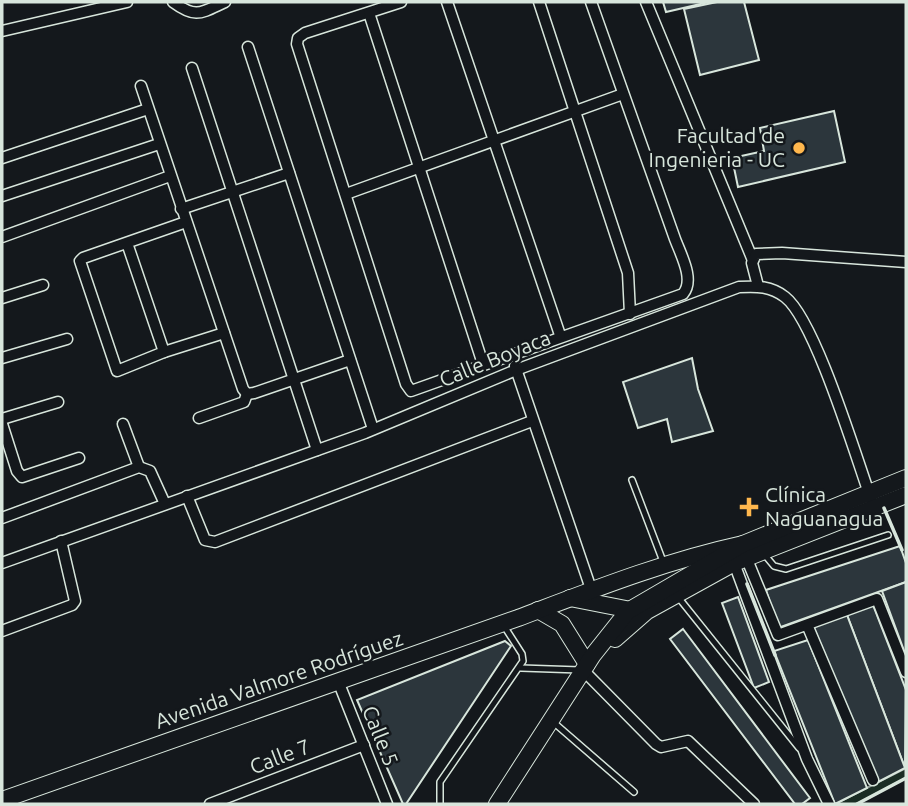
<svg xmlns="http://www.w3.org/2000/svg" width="908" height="806" font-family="Ubuntu,sans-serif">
<rect width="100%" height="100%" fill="#14181c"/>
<path fill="#1a2d24" stroke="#939e99" stroke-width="2" d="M 906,768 L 906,778 L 857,804 L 835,804 Z"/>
<g fill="#2c363c" stroke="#d8e6dc" stroke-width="2">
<path d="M 663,2 L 709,2 L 666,12 Z"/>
<path d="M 717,2 L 744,2 L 759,60 L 700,75 L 684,9 Z"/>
<path d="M 834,111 L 845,162 L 738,187 L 732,158 L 764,151 L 760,128 Z"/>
<path d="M 692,358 L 698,389 L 713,431 L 672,442 L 667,419 L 638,428 L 623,382 Z"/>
<path d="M 900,546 L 906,563 L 906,582 L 778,628 L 766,590 Z"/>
<path d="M 906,582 L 906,656 L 882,591 Z"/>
<path d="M 738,597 L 769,682 L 754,688 L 722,603 Z"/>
<path d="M 873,605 L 906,690 L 905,768 L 847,615 Z"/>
<path d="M 847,615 L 905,768 L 878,782 L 813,626 Z"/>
<path d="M 683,629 L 810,798 L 802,804 L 795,804 L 670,639 Z"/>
<path d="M 808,640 L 867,788 L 835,804 L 774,651 Z"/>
<path d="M 505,641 L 511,646 L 406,804 L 403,804 L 357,700 Z"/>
</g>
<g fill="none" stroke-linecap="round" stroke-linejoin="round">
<defs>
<g id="lane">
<path d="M 632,480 L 664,564"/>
<path d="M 764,554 L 774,566 L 786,569 L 888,535"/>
<path d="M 678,597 L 799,748"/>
<path d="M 521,668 L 580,670"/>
<path d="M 552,721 L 634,792"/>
<path d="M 440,804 L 440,782 L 523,661 L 522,654 L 504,626"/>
</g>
<g id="street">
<path d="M 173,2 C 196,19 201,13 225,2"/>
<path d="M 401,2 L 305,33 L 298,38 L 297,44 L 406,384 L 411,391 L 683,294 C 695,280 681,255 675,239 L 591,2"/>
<path d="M 447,2 L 560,335"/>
<path d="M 539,2 L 628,273 L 630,314"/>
<path d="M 646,2 L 752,258"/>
<path d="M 369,13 L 483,364"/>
<path d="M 2,31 L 127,2"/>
<path d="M 248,47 L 373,429"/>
<path d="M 192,68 L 317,450"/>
<path d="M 141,86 L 243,389 L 247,394 L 254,393 L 350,360"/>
<path d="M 2,158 L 148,109"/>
<path d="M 346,194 L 623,94"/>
<path d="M 2,196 L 159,144"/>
<path d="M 181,209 L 289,173"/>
<path d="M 2,237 L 170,176"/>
<path d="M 127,243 L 164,352 L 117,371 L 80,261 L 83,258 L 186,222"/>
<path d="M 758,286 L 752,263 L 756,254 L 782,253 L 906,262"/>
<path d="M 2,298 L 43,285"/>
<path d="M 164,352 L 224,333"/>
<path d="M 2,358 L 67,339"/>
<path d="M 515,366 L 591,589"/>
<path d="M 199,418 L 244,402 L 247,394"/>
<path d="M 2,419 L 58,402"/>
<path d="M 2,424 L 17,471 L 22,477 L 79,458"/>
<path d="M 123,424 L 139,467"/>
<path d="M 187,496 L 205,540 L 215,542 L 532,421"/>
<path d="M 2,518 L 139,467 L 150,471 L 165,504"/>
<path d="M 746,557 L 778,635 L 877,599 L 906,672"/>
<path d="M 2,563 L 365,433 L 516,370 L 739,287 C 757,286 771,286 785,297 C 815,320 856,457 871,499"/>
<path d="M 734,563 L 807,759 L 829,804"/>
<path d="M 808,627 L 873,780"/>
<path d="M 2,631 L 72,605 L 75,601 L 61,541"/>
<path d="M 583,670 L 656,744 L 661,747 L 688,741 L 754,804"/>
<path d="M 338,681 L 387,804"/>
<path d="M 210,804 L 364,745"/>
</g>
<g id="secondary">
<path d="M 570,598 L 636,611"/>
<path d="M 538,610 L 562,624 L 587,664"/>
<path d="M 615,639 L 647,611 L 734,563 L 906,495"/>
<path d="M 2,800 L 518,618 C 592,590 665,561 743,544"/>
<path d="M 497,804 L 593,655 L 628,611 L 743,544 L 906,478"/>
</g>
</defs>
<use href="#lane" stroke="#d8e6dc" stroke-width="8"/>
<use href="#street" stroke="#d8e6dc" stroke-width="13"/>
<use href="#secondary" stroke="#d8e6dc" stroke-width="18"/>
<use href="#lane" stroke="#14181c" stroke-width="5"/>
<use href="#street" stroke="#14181c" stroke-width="10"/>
<use href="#secondary" stroke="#14181c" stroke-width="16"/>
<g stroke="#d8e6dc" stroke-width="3.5">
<path d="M 884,508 L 902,550"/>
<path d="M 747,584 L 775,655"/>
<path d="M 857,804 L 906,778"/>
</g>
</g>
<g fill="#ffb74d" stroke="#14181c" stroke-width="2.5">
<circle cx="799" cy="148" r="7"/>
<path d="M745.5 496.5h7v7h7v7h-7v7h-7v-7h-7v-7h7z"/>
</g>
<g text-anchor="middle" stroke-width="5" stroke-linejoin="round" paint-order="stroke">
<g font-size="21" fill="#d8e6dc" stroke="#14181c" text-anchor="end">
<text x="785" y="143">Facultad de<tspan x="785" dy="24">Ingenieria - UC</tspan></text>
<text x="765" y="502" text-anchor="start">Clínica<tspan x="765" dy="24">Naguanagua</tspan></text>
</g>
<g font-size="21" fill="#d8e6dc" stroke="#14181c">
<text transform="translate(495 359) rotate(-22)" y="7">Calle Boyaca</text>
<text transform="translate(279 680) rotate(-19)" y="7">Avenida Valmore Rodríguez</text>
<text transform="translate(380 736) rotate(68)" y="7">Calle 5</text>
<text transform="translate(280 757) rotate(-21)" y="7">Calle 7</text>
</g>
</g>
<rect width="908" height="806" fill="none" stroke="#d8e6dc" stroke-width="7"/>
</svg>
